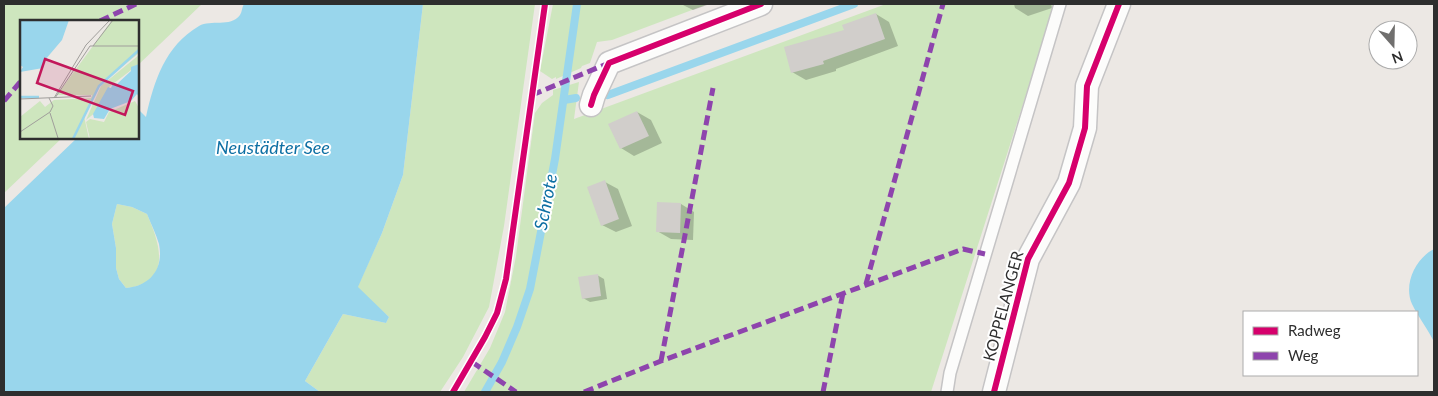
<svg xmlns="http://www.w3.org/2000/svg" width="1438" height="396" font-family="Lato,sans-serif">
<rect width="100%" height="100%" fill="#ece8e4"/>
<g fill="#cee6be">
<path d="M 4,4 L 202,4 L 138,65 L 138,21 L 21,21 L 21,138 L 62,138 L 4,193 Z"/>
<path d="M 423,4 L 535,4 L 504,226 L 489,307 L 463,357 L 440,392 L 320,392 L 305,381 L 343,314 L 386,323 L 389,317 L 357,288 L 382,233 L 403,175 Z"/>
<path d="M 553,4 L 708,4 L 612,40 L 597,42 L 590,63 L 582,66 L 581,68 L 556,79 L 556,77 L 552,79 L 540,71 Z"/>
<path d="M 886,4 L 1055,4 L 931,392 L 464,392 L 490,348 L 505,312 L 516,256 L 535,113 L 542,103 L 553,95 L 553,90 L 579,82 L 574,119 Z"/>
<path d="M 117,204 L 132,207 L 147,214 C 160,244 173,283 126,288 L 119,279 L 116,268 L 116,248 L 112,224 Z"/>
</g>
<g fill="#99d6ec" fill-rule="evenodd">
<path d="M 244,4 L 423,4 L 403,175 L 382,233 L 358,287 L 389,317 L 386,323 L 343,314 L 305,381 L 320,392 L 4,392 L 4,208 L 77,138 L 138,138 L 138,109 L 146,117 C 154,81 165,46 199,26 C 211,19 230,28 240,15 C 242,12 242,7 244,4 ZM 117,204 L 132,207 L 147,214 C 151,224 156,234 159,244 C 164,269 150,286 126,288 L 119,279 L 116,268 L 116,248 L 112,224 Z"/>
<path d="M 1434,249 L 1434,342 C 1428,329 1418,317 1412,304 C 1403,284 1416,258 1434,249 Z"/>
</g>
<g fill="#0003">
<path d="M 681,4 L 710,4 L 693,10 Z"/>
<path d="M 1014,4 L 1051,4 L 1052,8 L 1028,16 L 1015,8 Z"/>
<path d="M 876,14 L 889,22 L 898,46 L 836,69 L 836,71 L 806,80 L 792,72 L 845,31 Z"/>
<path d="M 637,112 L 651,120 L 662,143 L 634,156 L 621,148 Z"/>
<path d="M 605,182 L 618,189 L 632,226 L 616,232 L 602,225 Z"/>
<path d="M 681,204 L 694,212 L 693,240 L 671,239 L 657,231 Z"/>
<path d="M 597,275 L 604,279 L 607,299 L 590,302 L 583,298 Z"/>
</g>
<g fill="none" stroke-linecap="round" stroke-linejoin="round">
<g stroke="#99d6ec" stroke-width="8">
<path d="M 608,95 L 854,4"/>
<path d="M 564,100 L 576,98"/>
<path d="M 485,392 L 502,362 L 517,327 L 530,289 L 555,159 L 577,4"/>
</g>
</g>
<g fill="#d1cecb">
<path d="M 876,13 L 885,39 L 823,61 L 824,64 L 791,73 L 784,47 L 844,30 L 842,25 Z"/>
<path d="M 637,111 L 649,136 L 620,149 L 608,124 Z"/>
<path d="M 605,180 L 619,219 L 601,226 L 587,187 Z"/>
<path d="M 657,202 L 681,203 L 680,233 L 656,232 Z"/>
<path d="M 598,274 L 601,296 L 582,299 L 578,277 Z"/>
</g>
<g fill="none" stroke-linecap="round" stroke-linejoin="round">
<defs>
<path id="service" d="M 947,392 L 950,373 L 1060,4"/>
<g id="minor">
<path d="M 591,105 L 594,95 L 609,63 L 761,4"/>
<path d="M 994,392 L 1028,259 L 1069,183 L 1085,128 L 1087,86 L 1119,4"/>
</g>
</defs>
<use href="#service" stroke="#c5c4c5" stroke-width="14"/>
<use href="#minor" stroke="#c5c4c5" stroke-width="25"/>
<use href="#service" stroke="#fcfcfb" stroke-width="11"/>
<use href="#minor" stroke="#fcfcfb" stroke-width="22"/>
<g stroke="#8e44ad" stroke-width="5" stroke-dasharray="10 5" stroke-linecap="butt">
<path d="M 100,21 L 136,4"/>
<path d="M 532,95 L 609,63"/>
<path d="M 4,101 L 21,81"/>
<path d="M 866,284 L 943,4"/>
<path d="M 661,361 L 713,88"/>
<path d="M 472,362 L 516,392"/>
<path d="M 584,392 L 661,361 L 963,249 L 985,254"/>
<path d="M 823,392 L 843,293"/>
</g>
<defs>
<g id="cycleway">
<path d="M 591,105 L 594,95 L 609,63 L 761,4"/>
<path d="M 453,392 L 485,337 L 497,313 L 506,279 L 545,4"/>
<path d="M 994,392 L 1028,259 L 1069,183 L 1085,128 L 1087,86 L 1119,4"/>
</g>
</defs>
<use href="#cycleway" stroke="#fff" stroke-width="9"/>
<use href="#cycleway" stroke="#d6006c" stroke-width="6"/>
</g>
<g text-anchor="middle" stroke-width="4" stroke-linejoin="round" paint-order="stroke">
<g font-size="16" fill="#2e2e2e" stroke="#fff">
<text transform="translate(1003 306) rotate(-75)" y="6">KOPPELANGER</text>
</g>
<g font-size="18" font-style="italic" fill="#0d6fa3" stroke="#fff">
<text x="273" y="154">Neustädter See</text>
<text transform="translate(546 202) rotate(-79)" y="6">Schrote</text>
</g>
</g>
<g transform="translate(20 20)">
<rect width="119" height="119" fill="#ece8e4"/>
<path d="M 92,0 L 119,0 L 119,33 L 82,63 L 72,78 L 64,96 L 69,119 L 0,119 L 0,97 L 20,81 L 25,87 L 34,80 L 71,78 L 72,75 L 37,75 ZM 119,35 L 119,44 L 89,67 L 76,92 L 66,100 L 81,66 ZM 115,81 L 119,88 L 119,119 L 70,119 L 66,102 L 70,99 L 84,102 L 89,92 Z" fill="#cee6be"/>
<path d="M 0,0 L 49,0 L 42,20 L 25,40 L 23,48 L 0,52 L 3,47 L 0,45 ZM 119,44 L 119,77 L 117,74 L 111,81 L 90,89 L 84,99 L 74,98 L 73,94 L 88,67 L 91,68 L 93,63 L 97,64 L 111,51 L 111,47 Z" fill="#99d6ec"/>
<path fill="none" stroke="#99d6ec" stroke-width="2.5" d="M 0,77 L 19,77M 53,119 L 79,66 L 119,30"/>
<path fill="none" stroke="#a09e9b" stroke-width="1" d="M 73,26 L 119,26M 34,78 L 66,25 L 90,0M 35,78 L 70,26 L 73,26 L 93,0M 0,79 L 71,76M 30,93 L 38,118M 0,112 L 30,92 L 33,86 L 29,78"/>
<path fill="#c2185b" fill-opacity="0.15" stroke="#c2185b" stroke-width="2.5" d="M 25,39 L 113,71 L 105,95 L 17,63 Z"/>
<rect width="119" height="119" fill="none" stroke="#2e2e2e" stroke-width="2.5"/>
</g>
<rect width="1438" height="396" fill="none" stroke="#2e2e2e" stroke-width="10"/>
<rect x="1243" y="311" width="175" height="65" fill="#ffffff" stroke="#ababab"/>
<rect x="1253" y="327" width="25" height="8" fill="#d6006c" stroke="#ababab"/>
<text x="1288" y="336" font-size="15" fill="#2e2e2e">Radweg</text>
<rect x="1253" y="352" width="25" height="8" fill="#8e44ad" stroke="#ababab"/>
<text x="1288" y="361" font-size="15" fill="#2e2e2e">Weg</text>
<g transform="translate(1393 45) rotate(160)"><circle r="24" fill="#ffffff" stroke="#ababab"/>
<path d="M0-4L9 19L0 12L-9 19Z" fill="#706f6e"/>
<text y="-8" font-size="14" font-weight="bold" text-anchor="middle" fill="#2e2e2e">N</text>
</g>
</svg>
